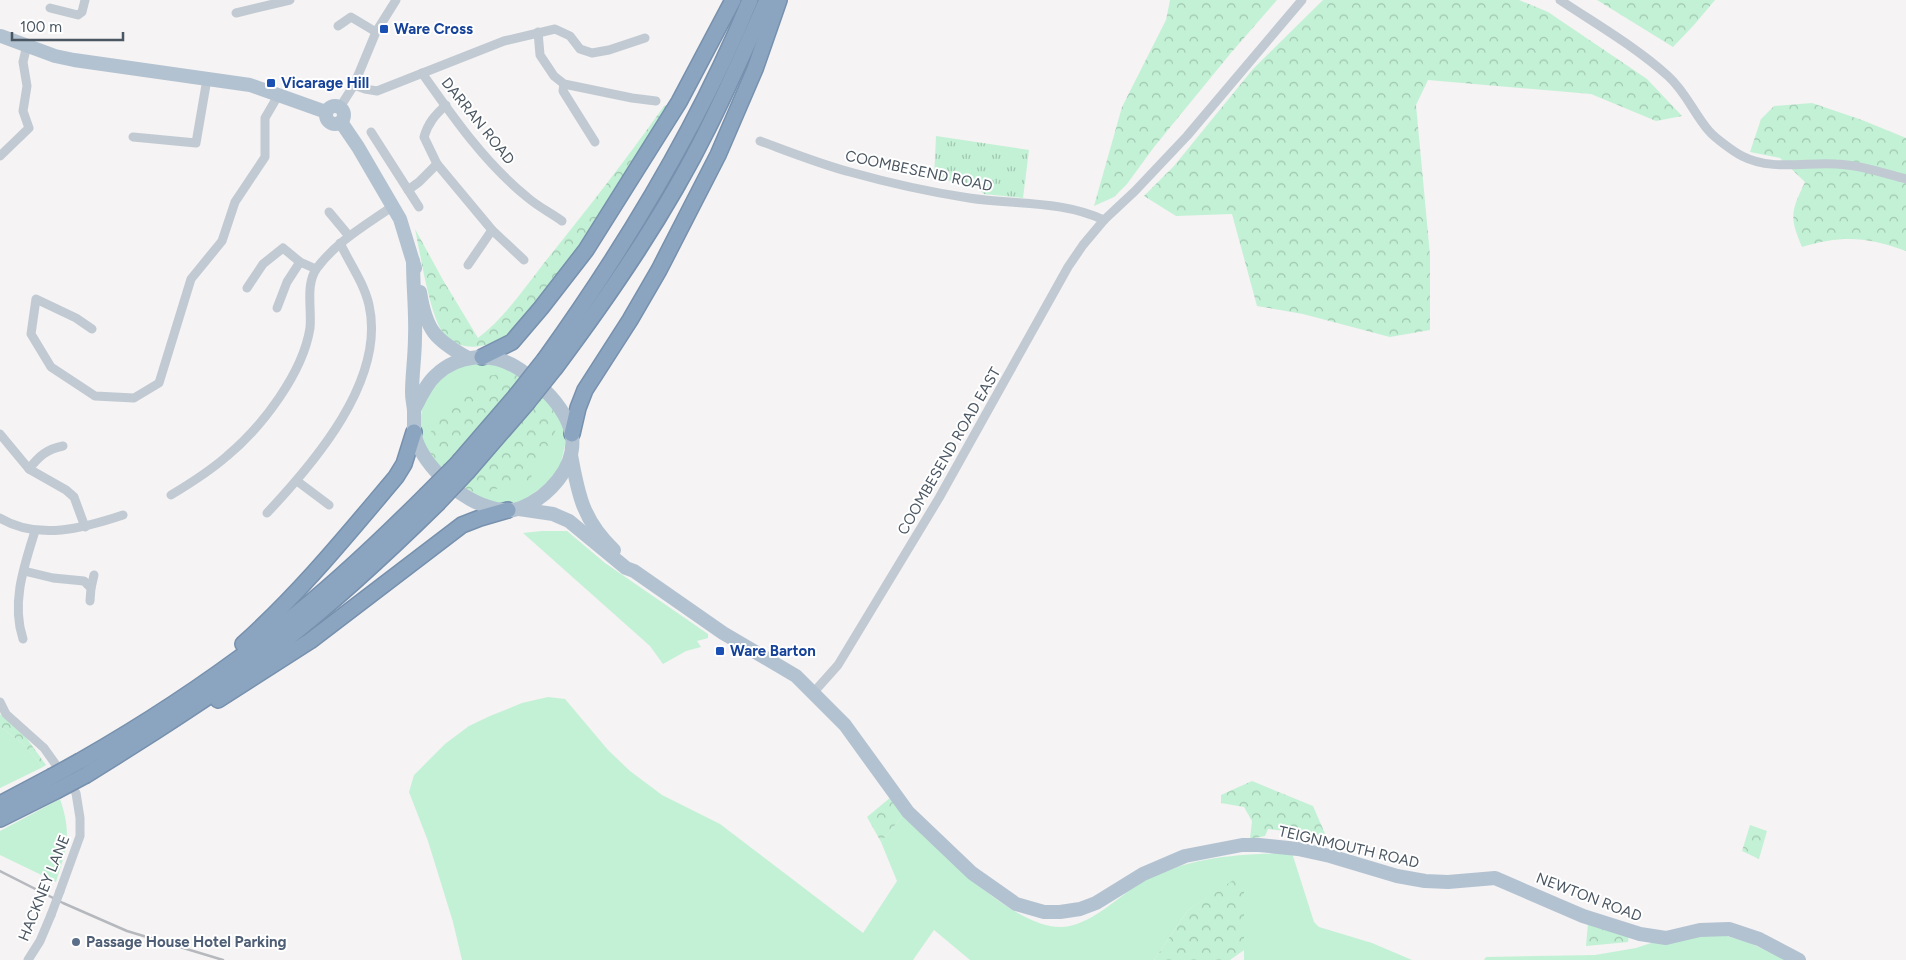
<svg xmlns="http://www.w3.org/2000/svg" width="1906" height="960" font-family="Figtree,sans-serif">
<defs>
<pattern id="forest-crowns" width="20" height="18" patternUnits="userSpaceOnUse" patternTransform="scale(1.25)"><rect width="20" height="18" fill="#c3f1d5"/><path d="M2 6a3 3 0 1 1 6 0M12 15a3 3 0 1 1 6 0" fill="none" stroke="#a0c6b0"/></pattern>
<pattern id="park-tufts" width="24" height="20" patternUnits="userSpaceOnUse" patternTransform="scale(1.25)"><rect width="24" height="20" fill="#c3f1d5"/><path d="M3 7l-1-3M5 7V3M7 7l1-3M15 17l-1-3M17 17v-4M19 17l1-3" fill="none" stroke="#a0c6b0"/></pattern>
</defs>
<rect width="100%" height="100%" fill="#f5f3f3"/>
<g fill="#c3f1d5">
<path d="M 469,363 L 499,364 L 543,395 L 561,418 L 565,435 L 565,445 L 561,463 L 555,477 L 522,502 L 499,504 L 476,498 L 430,457 L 421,438 L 420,420 L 424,401 L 443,375 Z"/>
<path d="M 542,531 L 567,531 L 605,563 L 708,634 L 708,638 L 697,641 L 701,647 L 686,651 L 663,664 L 650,646 L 523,533 Z"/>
<path d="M 548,697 L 565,699 L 608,750 L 630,771 L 662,795 L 720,824 L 863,933 L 897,881 L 881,842 L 904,814 C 935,848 1014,929 1062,927 C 1091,926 1119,895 1144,881 C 1190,856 1241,854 1292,853 L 1314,922 L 1319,927 L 1372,943 L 1412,960 L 1244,960 L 1244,874 L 1188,910 L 1154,960 L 970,960 L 934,930 L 913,960 L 462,960 L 453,922 L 428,841 L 409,792 L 414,775 L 445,744 L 469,726 L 490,716 L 522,703 Z"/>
<path d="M 0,727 L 22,743 L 43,767 L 0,788 Z"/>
<path d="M 60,799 C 72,834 67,848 56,882 L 0,855 L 0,831 Z"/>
<path d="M 1719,934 L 1748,942 L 1786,960 L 1484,960 L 1486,957 L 1595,955 L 1636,948 L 1657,941 Z"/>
</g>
<g fill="url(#forest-crowns)">
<path d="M 1170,0 L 1277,0 L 1230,54 L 1154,147 L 1127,184 L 1114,197 L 1094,206 L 1122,107 L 1166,20 Z"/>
<path d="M 1323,0 L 1519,0 L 1548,12 L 1647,79 L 1682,116 L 1656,121 L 1591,94 L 1428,80 L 1416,105 L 1430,255 L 1430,330 L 1390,337 L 1303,314 L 1257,306 L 1232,214 L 1176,216 L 1144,196 L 1174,166 L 1253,69 Z"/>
<path d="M 1597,0 L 1715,0 L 1694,25 L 1673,47 Z"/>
<path d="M 675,103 C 632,167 592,234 543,293 C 532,307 520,326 506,336 C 488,348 460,353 444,334 C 430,318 420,252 415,229 L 443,280 L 478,338 C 504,318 524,289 544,263 C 585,212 626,160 664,106 Z"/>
<path d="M 1812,103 L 1862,120 L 1906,138 L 1906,251 C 1867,237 1843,235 1802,247 C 1789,216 1791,212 1805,182 L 1780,158 L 1750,152 L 1761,119 L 1774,106 Z"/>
<path d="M 501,366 L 522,376 L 459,453 L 445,466 L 433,457 L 430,452 L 434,443 L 431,431 L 437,429 L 436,425 L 453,395 L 483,376 L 495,375 Z"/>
<path d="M 542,396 C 559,414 558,419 553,442 L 547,446 L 542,456 L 543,460 L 538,464 L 528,483 L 510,484 L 507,488 L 494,489 L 491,491 L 488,497 L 485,497 L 466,489 L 463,486 L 478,473 L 514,432 Z"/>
<path d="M 0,714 L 25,736 L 46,765 L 43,767 L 22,743 L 0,727 Z"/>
<path d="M 1252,781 L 1313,806 L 1326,836 L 1268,829 L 1265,836 L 1250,839 L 1252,821 L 1244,807 L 1221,803 L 1221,795 Z"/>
<path d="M 891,797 L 904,814 L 881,842 L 867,817 Z"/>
<path d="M 1750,825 L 1767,831 L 1759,859 L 1742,851 Z"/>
<path d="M 1244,873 L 1244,950 L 1230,960 L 1154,960 L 1188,910 Z"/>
<path d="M 1588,923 L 1629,935 L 1628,942 L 1586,946 Z"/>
</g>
<path fill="url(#park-tufts)" d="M 936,136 L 1029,150 L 1023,198 L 984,194 L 975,185 L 934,178 Z"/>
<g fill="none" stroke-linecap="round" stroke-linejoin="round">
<defs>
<g id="highway">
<path d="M 482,357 L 512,342 L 541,308 L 586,250 L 679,102 L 733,0"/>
<path d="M 545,359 C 626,246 697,129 750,0"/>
<path d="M 555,368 C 612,292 666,213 708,128 C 729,86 748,43 767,0"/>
<path d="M 572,434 L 578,408 L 585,390 L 630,320 L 659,270 L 718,155 L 755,69 L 779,0"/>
<path d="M 458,463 L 515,397"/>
<path d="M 468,471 L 527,403"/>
<path d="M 243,644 C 300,593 347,535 396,477 L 404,464 L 414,432"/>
<path d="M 218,700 L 310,641 L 462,525 L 480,518 L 508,510"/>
<path d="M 80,761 C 152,720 221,674 285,623 C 335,584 381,540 426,495"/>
<path d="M 86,775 C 154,733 222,690 284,641 C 338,599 388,552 437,504"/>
<path d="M 0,804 L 51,777"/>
<path d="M 0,819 L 56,791"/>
</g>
</defs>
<use href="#highway" stroke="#7690ad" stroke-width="18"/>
<g stroke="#c1cad2" stroke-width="9">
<path d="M 1560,0 C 1596,24 1636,47 1668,76 C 1686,92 1694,114 1709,131 C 1715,138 1734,152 1742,156 C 1771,171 1805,162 1836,164 C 1860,165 1883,173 1906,179"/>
<path d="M 50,8 L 78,15 L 82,12 L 85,0"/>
<path d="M 236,13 L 290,0"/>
<path d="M 338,26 L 351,17 L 376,32"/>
<path d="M 538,32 L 540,55 L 554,76 L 564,84 L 632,98 L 656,101"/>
<path d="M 422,73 C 453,117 485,163 527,197 C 537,206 551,213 562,221"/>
<path d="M 564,84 L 563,91 L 595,142"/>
<path d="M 354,85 L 365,89 L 377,91 L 504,41 L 555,29 L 570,36 L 580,49 L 592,53 L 609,50 L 645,38"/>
<path d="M 446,105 C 435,115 428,123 424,137 L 437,164 L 492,230 L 524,260"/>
<path d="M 340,107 L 354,85 L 376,32 L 396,0"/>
<path d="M 371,132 L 419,207"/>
<path d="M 133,137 L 196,143 L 207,79"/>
<path d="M 760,141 C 790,152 820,164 850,172 C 889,183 930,192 969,198 C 1015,205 1061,200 1104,220"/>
<path d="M 0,156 L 29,128 L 23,111 L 27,86 L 23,62 L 27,45"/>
<path d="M 408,190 L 419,182 L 437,164"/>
<path d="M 329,212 L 349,236"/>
<path d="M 468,265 L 492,230"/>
<path d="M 247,288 L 263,264 L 283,248 L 300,262 L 316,269"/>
<path d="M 277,308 L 287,282 L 300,262"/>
<path d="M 92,329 L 76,318 L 36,299 L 31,334 L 51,367 L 95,396 L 134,398 L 159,383 L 191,279 L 222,241 L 235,202 L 265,157 L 265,118 L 279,94"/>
<path d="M 0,434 L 29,469 L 66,490 L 74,497 L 85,527"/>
<path d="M 29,469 C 39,456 47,449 63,446"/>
<path d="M 297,481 L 329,505"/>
<path d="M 171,495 C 191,483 210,471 227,456 C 262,427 303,373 310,328 C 312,309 305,284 317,268 C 336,242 366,225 393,206"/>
<path d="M 267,513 C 314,463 386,380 369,305 C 364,283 350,264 340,243"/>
<path d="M 0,518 C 38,541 84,528 123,515"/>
<path d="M 24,571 L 53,578 L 84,581 L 91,588 L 90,601"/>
<path d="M 91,588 L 94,575"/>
<path d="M 23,639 C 11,603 24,566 35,531"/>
<path d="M 813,693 L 838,665 L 939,498 L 1068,267 L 1083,245 L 1104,220 L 1135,191 L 1187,136 L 1302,0"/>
<path d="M 0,702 L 6,714 L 44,748 L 76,793 L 80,818 L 80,836 L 60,891"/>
<path d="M 28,960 L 40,941 L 51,915"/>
</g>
<g stroke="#b3c2d1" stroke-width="14">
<path d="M 1,36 L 55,56 L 74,60 L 250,85 L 326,112"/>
<circle cx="335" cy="115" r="9"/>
<path d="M 341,122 L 358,147 L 400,219 L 415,268"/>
<path d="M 413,261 C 413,287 416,312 415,337 C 415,356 412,375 412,393 C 412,400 414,406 414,412 C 414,418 414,425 414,431 C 418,458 448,487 470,499 C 484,507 506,514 521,508 C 548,497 576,468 572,436 C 569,417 554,398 540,386 C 532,379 525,372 516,367 C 491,352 458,354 436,375 C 426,384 420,398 414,410"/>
<path d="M 420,292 C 426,330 435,340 468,358"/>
<path d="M 571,455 C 578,494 583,521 614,550"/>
<path d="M 519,509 L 553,514 L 569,521 L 626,568 L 634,571 L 723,633 L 796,676 L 845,725 L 908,812 L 972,873 L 1016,904 L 1044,912 L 1060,912 L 1080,909 L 1096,903 L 1143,874 L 1185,856 L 1242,845 L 1259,845 L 1298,849 L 1330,856 L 1397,876 L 1425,881 L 1448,882 L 1495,878 L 1583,916 L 1640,934 L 1666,938 L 1700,930 L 1729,929 L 1759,939 L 1799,960"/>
</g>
<use href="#highway" stroke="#8ba5c1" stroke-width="15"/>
<path stroke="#b5b8bd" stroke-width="2.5" d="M 0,871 L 63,903 L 127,931 L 223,960"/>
<defs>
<g id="highway-bridge">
<path d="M 515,397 L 545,359"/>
<path d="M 527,403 L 555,368"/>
<path d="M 426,495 L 458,463"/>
<path d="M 437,504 L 468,471"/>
<path d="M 51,777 L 80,761"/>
<path d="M 56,791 L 86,775"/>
</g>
</defs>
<use href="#highway-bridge" stroke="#7690ad" stroke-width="18" stroke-linecap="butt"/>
<path stroke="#c1cad2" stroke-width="9" d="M 51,915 L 60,891"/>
<use href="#highway-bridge" stroke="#8ba5c1" stroke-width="15"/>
</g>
<g fill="#1a4fb4" stroke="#fff" stroke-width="2">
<rect x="379" y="24" width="10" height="10" rx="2.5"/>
<rect x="266" y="78" width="10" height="10" rx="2.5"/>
<rect x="715" y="646" width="10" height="10" rx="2.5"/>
</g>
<circle fill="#5c6f8a" stroke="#fff" stroke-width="2" cx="76" cy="942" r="5"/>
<g text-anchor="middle" stroke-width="4" stroke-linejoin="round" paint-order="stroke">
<g font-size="15" font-weight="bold" fill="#164399" stroke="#fff" text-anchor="start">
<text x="394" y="34">Ware Cross</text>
<text x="281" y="88">Vicarage Hill</text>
<text x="730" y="656">Ware Barton</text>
</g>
<g font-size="15" fill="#4a5661" stroke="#fff">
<text transform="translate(478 121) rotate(51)" y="5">DARRAN ROAD</text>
<text transform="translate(919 171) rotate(12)" y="5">COOMBESEND ROAD</text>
<text transform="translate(949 451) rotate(-60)" y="5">COOMBESEND ROAD EAST</text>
<text transform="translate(1349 847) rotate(13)" y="5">TEIGNMOUTH ROAD</text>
<text transform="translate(44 888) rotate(-68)" y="5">HACKNEY LANE</text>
<text transform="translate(1589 897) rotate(21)" y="5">NEWTON ROAD</text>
</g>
<g font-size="15" font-weight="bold" fill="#4e5e75" stroke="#fff" text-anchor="start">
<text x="86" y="947">Passage House Hotel Parking</text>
</g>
</g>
<path d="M12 32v8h111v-8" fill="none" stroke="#4a5661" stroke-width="2.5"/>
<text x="20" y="32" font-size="15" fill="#4a5661" stroke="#ffffff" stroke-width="4" paint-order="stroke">100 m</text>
</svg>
